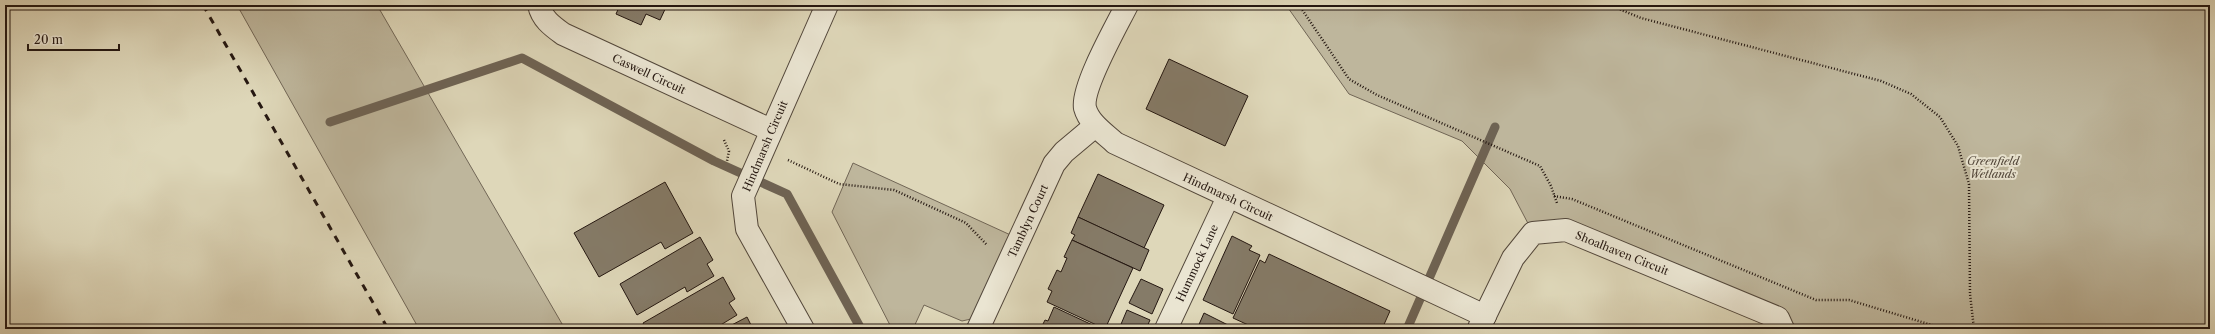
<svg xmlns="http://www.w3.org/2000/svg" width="2215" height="334" font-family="'Libre Caslon Text',serif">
<rect width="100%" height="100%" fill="#ded7b9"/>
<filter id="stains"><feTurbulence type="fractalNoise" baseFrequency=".005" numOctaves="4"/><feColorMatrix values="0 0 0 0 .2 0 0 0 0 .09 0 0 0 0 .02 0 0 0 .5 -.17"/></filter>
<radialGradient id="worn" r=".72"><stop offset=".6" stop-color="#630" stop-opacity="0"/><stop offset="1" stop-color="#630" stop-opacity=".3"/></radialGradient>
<g fill="#beb69c" stroke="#716656">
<path d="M 237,5 L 377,5 L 565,329 L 419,329 Z"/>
<path d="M 1286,5 L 2210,5 L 2210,329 L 1783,329 L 1594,240 L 1533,233 L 1510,189 L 1462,141 L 1349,94 Z"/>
<path d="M 853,163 L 1015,237 L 971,319 L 962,321 L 924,305 L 913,329 L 892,329 L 832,212 Z"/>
</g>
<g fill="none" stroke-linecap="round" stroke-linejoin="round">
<g stroke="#6e6354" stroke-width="9">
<path d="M 330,122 L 522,58 L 714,161 L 787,194 L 861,329"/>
<path d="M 1407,329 L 1495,127"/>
</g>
</g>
<g fill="#857b68" stroke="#241711">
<path d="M 620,5 L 667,5 L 660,20 L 646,14 L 641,25 L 616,14 Z"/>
<path d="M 1169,59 L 1248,96 L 1225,146 L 1146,109 Z"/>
<path d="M 1098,174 L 1164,205 L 1144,248 L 1078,217 Z"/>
<path d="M 665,182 L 693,233 L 665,249 L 661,242 L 599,277 L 574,233 Z"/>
<path d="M 1078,217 L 1149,250 L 1140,271 L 1072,240 L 1075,235 L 1071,233 Z"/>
<path d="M 1232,236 L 1252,246 L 1249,250 L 1260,255 L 1233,314 L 1203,300 Z"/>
<path d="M 700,237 L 713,260 L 707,264 L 714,276 L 687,292 L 685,287 L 637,315 L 620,284 Z"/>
<path d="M 1072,240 L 1133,268 L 1105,329 L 1047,302 L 1052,291 L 1048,289 L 1057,270 L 1061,272 L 1067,258 L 1064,257 Z"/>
<path d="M 1269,254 L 1390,311 L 1382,329 L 1257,329 L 1233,318 L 1260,260 L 1265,263 Z"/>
<path d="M 723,277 L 735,299 L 729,303 L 737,315 L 714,329 L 709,329 L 708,327 L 704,329 L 646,329 L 643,323 Z"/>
<path d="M 1141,279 L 1163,289 L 1152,314 L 1129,303 Z"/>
<path d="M 1054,307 L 1101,329 L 1041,328 L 1045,320 L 1048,321 Z"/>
<path d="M 1127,310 L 1150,320 L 1146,329 L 1119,329 Z"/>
<path d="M 1204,313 L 1228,325 L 1226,329 L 1197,329 Z"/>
<path d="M 747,317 L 753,329 L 724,329 Z"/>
</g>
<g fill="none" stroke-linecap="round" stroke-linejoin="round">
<defs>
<g id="street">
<path d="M 539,5 C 542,19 552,26 563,34 L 771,130"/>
<path d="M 1127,5 C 1117,25 1081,88 1085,108 C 1089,123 1104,133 1115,143 L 1485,316"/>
<path d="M 1479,328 L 1513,258 L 1533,233 L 1566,230 L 1778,318 L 1783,329"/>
<path d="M 803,329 L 747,229 L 743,196 L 827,5"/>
<path d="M 978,329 L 1054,164 L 1064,152 L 1095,126"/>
<path d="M 1166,329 L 1228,197"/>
</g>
</defs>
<use href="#street" stroke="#52473b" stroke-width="24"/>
<g stroke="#241711" stroke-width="2.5" stroke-dasharray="1 2" stroke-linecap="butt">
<path d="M 1299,5 L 1349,79 L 1377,95 L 1540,166 L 1551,186 L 1557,203"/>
<path d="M 1609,5 L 1641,18 L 1881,81 L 1911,94 L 1940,117 L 1958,146 L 1969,184 L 1970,294 L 1974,329"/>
<path d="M 724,140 L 729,151 L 727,161"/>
<path d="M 788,160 L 839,184 L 894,190 L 966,223 L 987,245"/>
<path d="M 1554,196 L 1572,199 L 1816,300 L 1849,300 L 1945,329"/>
</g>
<use href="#street" stroke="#eae5d2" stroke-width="22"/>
<path stroke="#241711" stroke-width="3" stroke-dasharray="7 7" stroke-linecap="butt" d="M 203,5 L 388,329"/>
</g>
<g text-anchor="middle" stroke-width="4" stroke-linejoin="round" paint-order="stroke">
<g font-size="11" fill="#241711" stroke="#eae5d2">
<text transform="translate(649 74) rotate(25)" y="4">Caswell Circuit</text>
<text transform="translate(765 146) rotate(-67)" y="4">Hindmarsh Circuit</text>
<text transform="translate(1228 197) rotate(25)" y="4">Hindmarsh Circuit</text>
<text transform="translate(1028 221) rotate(-65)" y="4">Tamblyn Court</text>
<text transform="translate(1622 253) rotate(22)" y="4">Shoalhaven Circuit</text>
<text transform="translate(1197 263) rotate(-65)" y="4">Hummock Lane</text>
</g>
<g font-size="11" font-style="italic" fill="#52473b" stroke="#eae5d2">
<text x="1993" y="165">Greenfield<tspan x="1993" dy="13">Wetlands</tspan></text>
</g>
</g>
<rect width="2215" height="334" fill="none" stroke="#ded7b9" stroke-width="20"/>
<rect x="6" y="6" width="2203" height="322" fill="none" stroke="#241711" stroke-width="2"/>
<rect x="10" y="10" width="2195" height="314" fill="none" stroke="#241711"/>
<path d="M28 44v6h91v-6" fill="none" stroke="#241711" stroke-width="2"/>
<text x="34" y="44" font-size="12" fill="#241711" stroke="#eae5d2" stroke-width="3" paint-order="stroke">20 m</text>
<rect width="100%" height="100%" filter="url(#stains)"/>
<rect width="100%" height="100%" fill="url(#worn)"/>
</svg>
